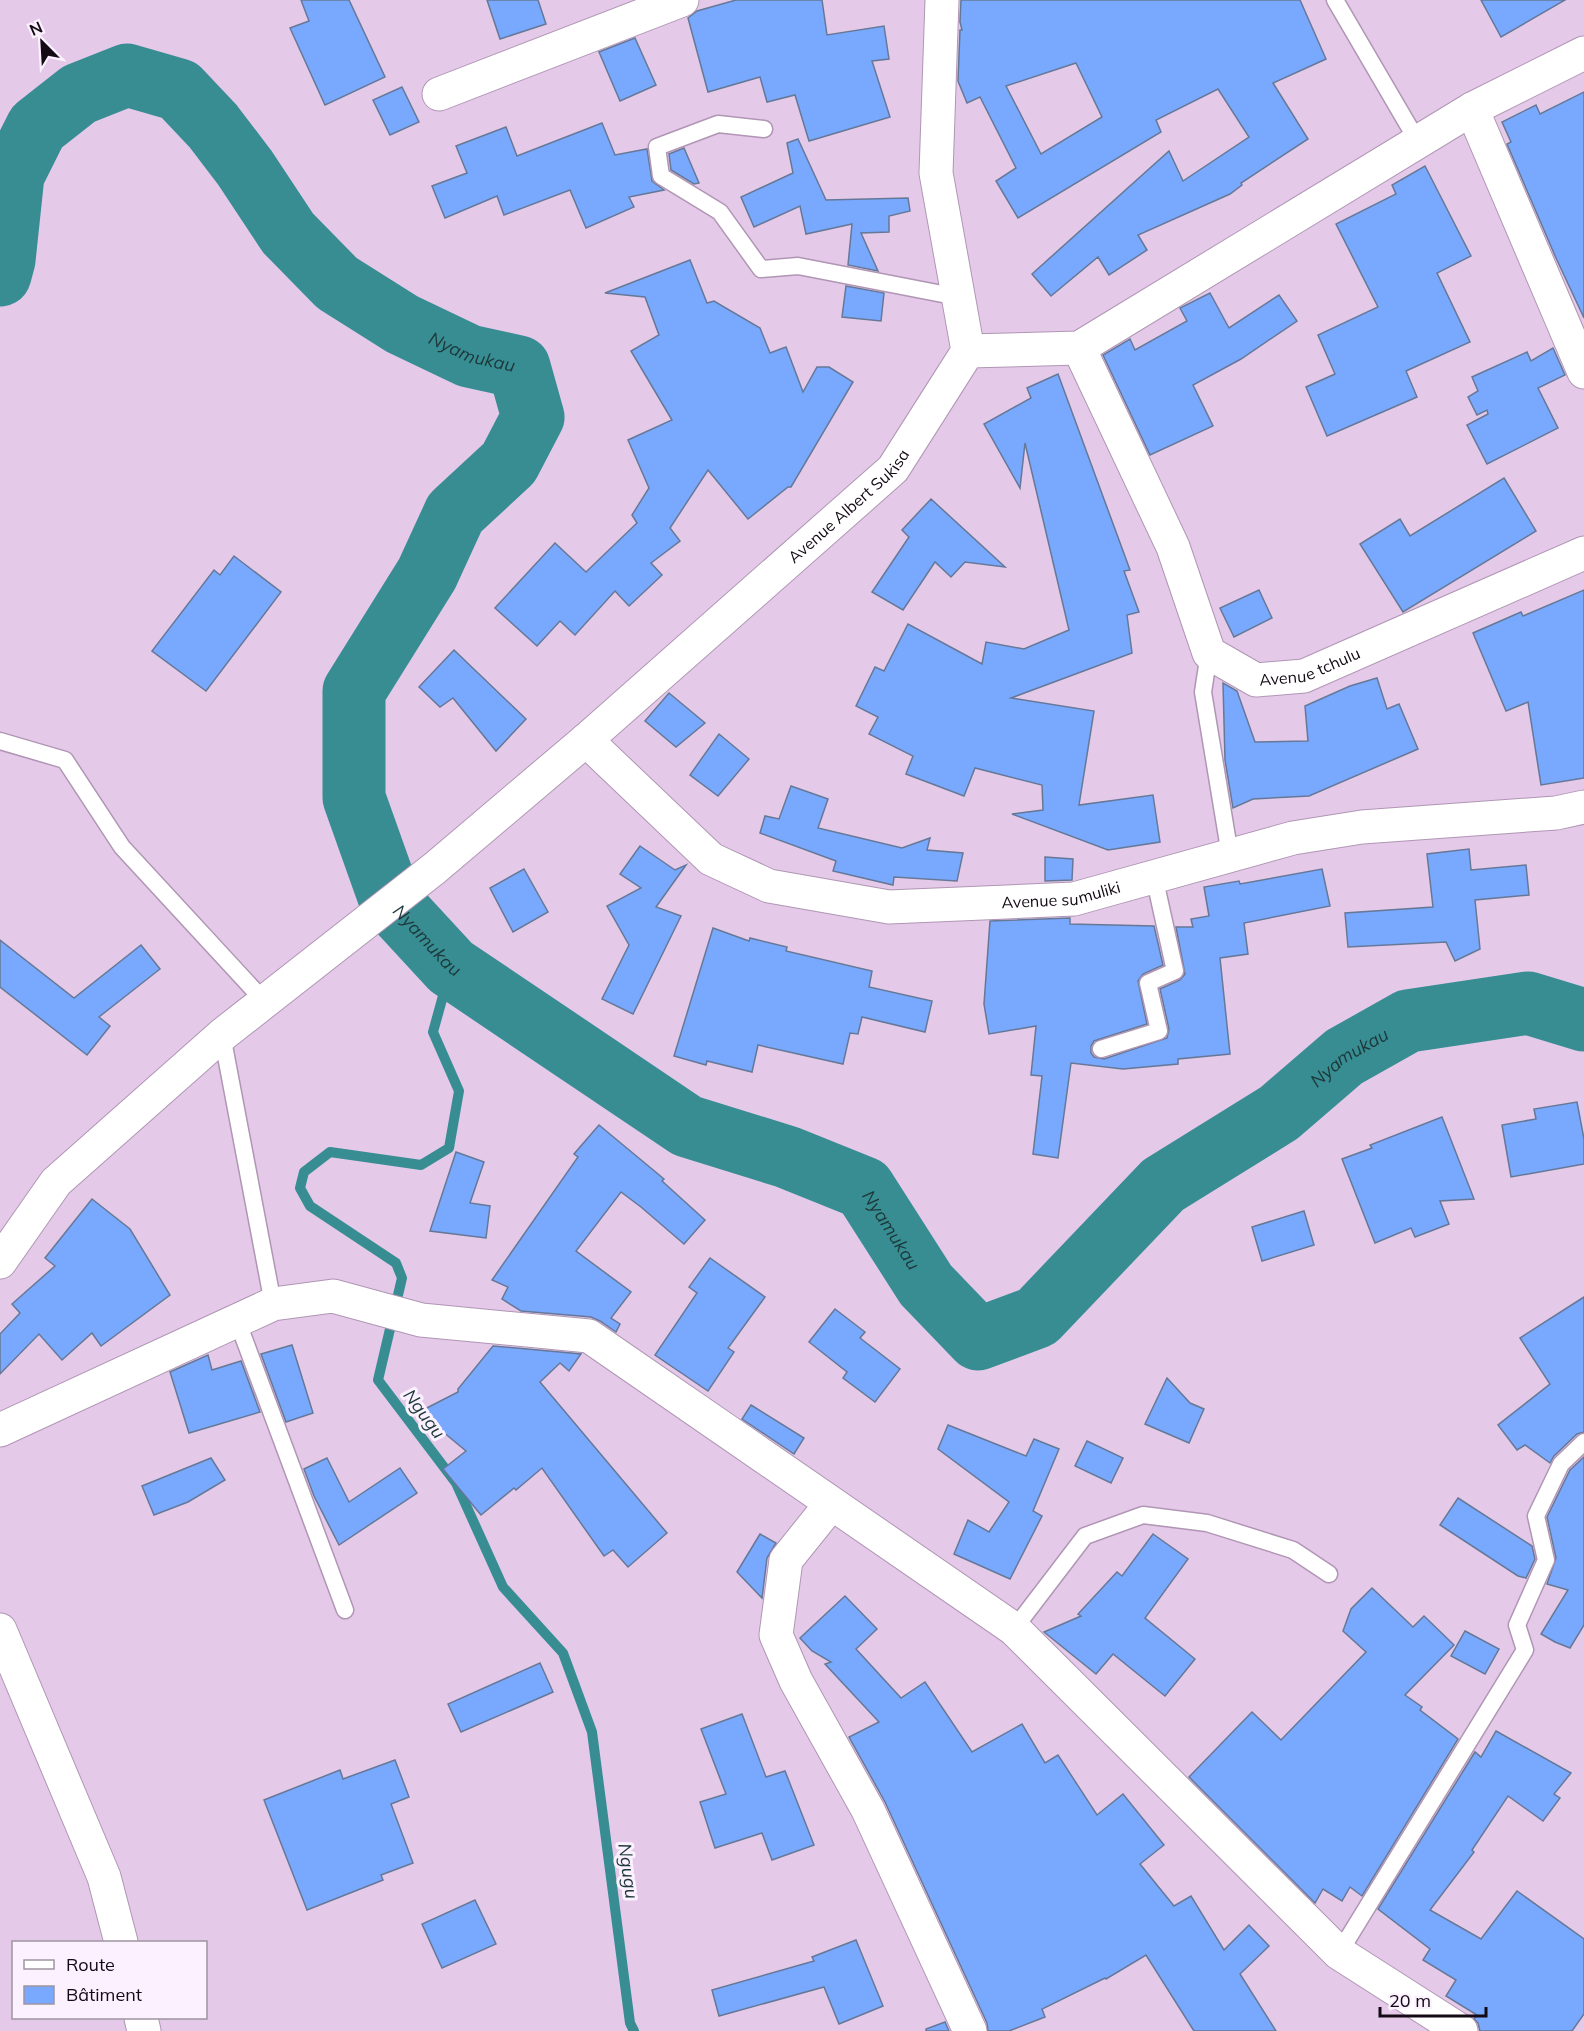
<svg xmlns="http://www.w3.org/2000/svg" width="1584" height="2031" font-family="Mulish,sans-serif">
<rect width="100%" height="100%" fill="#e4c9e9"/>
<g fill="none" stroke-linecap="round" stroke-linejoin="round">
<path stroke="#378d92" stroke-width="10" d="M 451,967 L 433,1032 L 459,1091 L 449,1148 L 421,1165 L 330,1152 L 304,1172 L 300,1188 L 310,1206 L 396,1263 L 402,1278 L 378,1380 L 456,1483 L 503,1587 L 563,1653 L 592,1732 L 630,2023 L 634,2031"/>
<path stroke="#378d92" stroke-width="63" id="s1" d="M 0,275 L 4,260 L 13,175 L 37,127 L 79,94 L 127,75 L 179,90 L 213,126 L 245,168 L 288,233 L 337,283 L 402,324 L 469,356 L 519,367 L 533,417 L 509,463 L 455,513 L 427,574 L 354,691 L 354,798 L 391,902 L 451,967 L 687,1126 L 787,1157 L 864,1188 L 926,1285 L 978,1339 L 1037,1317 L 1163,1185 L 1279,1113 L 1344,1057 L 1408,1021 L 1528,1003 L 1584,1020"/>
</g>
<g fill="#78a9ff" stroke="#667897" stroke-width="1.5" fill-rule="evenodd">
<path d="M 301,0 L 349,0 L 385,77 L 325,105 L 290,28 L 309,21 Z"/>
<path d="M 487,0 L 538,0 L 546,24 L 500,39 Z"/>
<path d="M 736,0 L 822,0 L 827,35 L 884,26 L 889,59 L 872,61 L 890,117 L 809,141 L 795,95 L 767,102 L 760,77 L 708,92 L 688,18 L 697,11 Z"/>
<path d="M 961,0 L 1300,0 L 1326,59 L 1273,83 L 1308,139 L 1241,183 L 1242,185 L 1230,194 L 1138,235 L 1147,250 L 1109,275 L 1098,257 L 1051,296 L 1032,274 L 1169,151 L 1183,181 L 1249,137 L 1218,89 L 1156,120 L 1161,132 L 1018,218 L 996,181 L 1016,168 L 980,97 L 967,103 L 958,81 L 960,30 L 962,30 L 960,22 ZM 1076,63 L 1102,117 L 1041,154 L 1006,86 Z"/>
<path d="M 1481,0 L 1565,0 L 1501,37 Z"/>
<path d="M 635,38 L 656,85 L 620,101 L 599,52 Z"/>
<path d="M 402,87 L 419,122 L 390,135 L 373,100 Z"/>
<path d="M 1584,92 L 1584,318 L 1556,258 L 1507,144 L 1511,142 L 1502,122 L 1536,105 L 1540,114 Z"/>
<path d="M 602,123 L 615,155 L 647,149 L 652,181 L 664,190 L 629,197 L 634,207 L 586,228 L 570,190 L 504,215 L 497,196 L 445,218 L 432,186 L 467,173 L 456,146 L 506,127 L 517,156 Z"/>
<path d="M 798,139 L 826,200 L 908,198 L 910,211 L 889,216 L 889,232 L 861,233 L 878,271 L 848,265 L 852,224 L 806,234 L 800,206 L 754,227 L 741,197 L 793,173 L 787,143 Z"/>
<path d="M 684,148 L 699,183 L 694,184 L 671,170 L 669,154 Z"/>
<path d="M 1425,166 L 1471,256 L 1437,273 L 1470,342 L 1406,371 L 1417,397 L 1327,436 L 1306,387 L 1335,374 L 1318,335 L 1378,307 L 1336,224 L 1396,194 L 1392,185 Z"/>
<path d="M 690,260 L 707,303 L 714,301 L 760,328 L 770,353 L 786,347 L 803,392 L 817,367 L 829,367 L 853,382 L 791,487 L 788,487 L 748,519 L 708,470 L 670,528 L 680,541 L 651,563 L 662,575 L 629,606 L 615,591 L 575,635 L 560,621 L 537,646 L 495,608 L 555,543 L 586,572 L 637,523 L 632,515 L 649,488 L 628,440 L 672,420 L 631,351 L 659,335 L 645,297 L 605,293 Z"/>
<path d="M 846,286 L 884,293 L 881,321 L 842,317 Z"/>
<path d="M 1210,293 L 1229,328 L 1279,295 L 1297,321 L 1241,359 L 1193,385 L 1213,426 L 1150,455 L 1103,355 L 1130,339 L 1135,350 L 1187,321 L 1180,308 Z"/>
<path d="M 1553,348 L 1565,375 L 1538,388 L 1558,428 L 1487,464 L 1467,425 L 1488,414 L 1487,410 L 1477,415 L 1468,397 L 1478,391 L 1472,377 L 1527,352 L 1531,361 Z"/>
<path d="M 1058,374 L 1130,570 L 1124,571 L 1139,612 L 1127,615 L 1132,653 L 1011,698 L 1094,711 L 1079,805 L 1153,795 L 1160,842 L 1108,850 L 1012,814 L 1043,810 L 1042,785 L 975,768 L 964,796 L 906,774 L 913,756 L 869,734 L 878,717 L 856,706 L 875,667 L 884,671 L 908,624 L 982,664 L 986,642 L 1024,649 L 1069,630 L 1025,443 L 1020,488 L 984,424 L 1031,398 L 1027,388 Z"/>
<path d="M 1504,478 L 1536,531 L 1403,612 L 1360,544 L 1400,519 L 1410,536 Z"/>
<path d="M 931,499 L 1005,567 L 965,562 L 951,577 L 935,562 L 903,610 L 872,592 L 909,537 L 902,530 Z"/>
<path d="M 234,556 L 281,592 L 206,691 L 152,651 L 214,570 L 220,575 Z"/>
<path d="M 1259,590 L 1272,618 L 1234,637 L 1220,608 Z"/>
<path d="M 1584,590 L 1584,778 L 1541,785 L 1528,702 L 1506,711 L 1473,633 L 1521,612 L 1523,616 Z"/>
<path d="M 454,650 L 526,719 L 496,751 L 453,698 L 440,707 L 419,687 Z"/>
<path d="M 1377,678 L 1387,709 L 1399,704 L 1418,749 L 1309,796 L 1253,799 L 1233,808 L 1225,760 L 1223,683 L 1237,691 L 1255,742 L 1308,741 L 1305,706 L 1350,686 Z"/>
<path d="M 669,693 L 705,723 L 676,747 L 645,721 Z"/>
<path d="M 719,734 L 749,759 L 718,796 L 690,775 Z"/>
<path d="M 791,786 L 828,799 L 818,828 L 902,848 L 930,838 L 927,850 L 963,853 L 957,881 L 894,877 L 893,885 L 833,871 L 836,861 L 760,833 L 765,816 L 779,819 Z"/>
<path d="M 640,846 L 675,870 L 686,865 L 656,907 L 681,916 L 633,1014 L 602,999 L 629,945 L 607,906 L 641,888 L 620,874 Z"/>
<path d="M 1469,849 L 1471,870 L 1526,865 L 1529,895 L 1475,900 L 1480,949 L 1455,961 L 1446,942 L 1348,947 L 1345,913 L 1433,907 L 1427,854 Z"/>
<path d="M 1045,857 L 1073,859 L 1072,880 L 1045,881 Z"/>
<path d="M 524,869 L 548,912 L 513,932 L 490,888 Z"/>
<path d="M 1322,869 L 1330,906 L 1244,923 L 1248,954 L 1220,958 L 1230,1054 L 1178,1059 L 1178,1064 L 1123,1069 L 1071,1063 L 1058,1158 L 1033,1154 L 1042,1076 L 1031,1075 L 1036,1026 L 989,1034 L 984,1004 L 990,921 L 1070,918 L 1070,924 L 1154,926 L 1163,965 L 1143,974 L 1138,981 L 1147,1024 L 1094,1041 L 1091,1046 L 1091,1053 L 1094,1057 L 1104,1059 L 1167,1038 L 1169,1029 L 1160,989 L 1180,980 L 1185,974 L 1176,927 L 1193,927 L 1191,919 L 1209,916 L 1204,887 L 1239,881 L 1240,884 Z"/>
<path d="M 713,928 L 749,941 L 750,938 L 787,947 L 786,951 L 872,971 L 869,987 L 932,1001 L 925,1032 L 862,1017 L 858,1034 L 850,1033 L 843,1064 L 758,1045 L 752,1072 L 707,1061 L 706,1065 L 674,1056 Z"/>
<path d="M 0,940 L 74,998 L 141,945 L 160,969 L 99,1017 L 110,1026 L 87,1055 L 0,987 Z"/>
<path d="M 1577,1102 L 1584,1139 L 1584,1164 L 1511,1177 L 1502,1125 L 1536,1119 L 1534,1109 Z"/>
<path d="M 1442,1117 L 1474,1199 L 1440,1201 L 1449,1224 L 1415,1237 L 1411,1228 L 1375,1243 L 1342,1159 L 1372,1148 L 1370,1145 Z"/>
<path d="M 599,1125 L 664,1179 L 662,1181 L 705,1220 L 684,1244 L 641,1207 L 621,1192 L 576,1251 L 631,1292 L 611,1318 L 620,1324 L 616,1332 L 600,1321 L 591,1317 L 521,1311 L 502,1299 L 508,1287 L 492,1280 L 578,1157 L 574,1154 Z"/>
<path d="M 456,1152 L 484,1162 L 470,1203 L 490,1206 L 486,1238 L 430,1231 Z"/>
<path d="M 92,1199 L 130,1229 L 170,1295 L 101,1346 L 92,1333 L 62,1360 L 39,1334 L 0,1374 L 0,1334 L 20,1313 L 12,1304 L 55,1266 L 45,1258 Z"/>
<path d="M 1304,1211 L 1314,1245 L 1262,1261 L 1252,1227 Z"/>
<path d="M 710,1258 L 765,1297 L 728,1348 L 734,1352 L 708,1391 L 655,1355 L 697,1293 L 689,1287 Z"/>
<path d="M 1584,1297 L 1584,1432 L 1577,1434 L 1554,1456 L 1550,1463 L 1525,1445 L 1517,1450 L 1498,1425 L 1550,1384 L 1520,1338 Z"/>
<path d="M 835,1309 L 865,1332 L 860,1338 L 900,1369 L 875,1402 L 843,1378 L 847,1372 L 809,1342 Z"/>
<path d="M 292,1345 L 313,1413 L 286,1422 L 261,1354 Z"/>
<path d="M 493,1346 L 581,1354 L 569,1371 L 560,1363 L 540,1382 L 667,1533 L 628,1567 L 613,1550 L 604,1556 L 542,1468 L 516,1490 L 514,1488 L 481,1515 L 443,1469 L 466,1451 L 419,1412 L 458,1392 L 458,1389 Z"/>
<path d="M 208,1355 L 212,1370 L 241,1361 L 260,1412 L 189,1433 L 170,1372 Z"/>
<path d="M 1167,1378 L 1190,1403 L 1204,1409 L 1189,1443 L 1145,1424 Z"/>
<path d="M 751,1405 L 804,1438 L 794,1454 L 742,1419 Z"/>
<path d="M 948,1425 L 1026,1456 L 1034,1439 L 1059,1449 L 1033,1511 L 1042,1516 L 1010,1579 L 954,1554 L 968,1520 L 989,1532 L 1009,1502 L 938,1449 Z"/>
<path d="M 1087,1441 L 1123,1458 L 1111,1483 L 1075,1466 Z"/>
<path d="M 1584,1457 L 1584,1625 L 1570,1648 L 1555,1642 L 1541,1634 L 1568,1590 L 1547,1584 L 1556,1558 L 1547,1517 L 1570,1470 Z"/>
<path d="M 211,1458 L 225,1480 L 188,1502 L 154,1515 L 142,1486 Z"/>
<path d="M 327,1458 L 349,1502 L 400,1468 L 417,1493 L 339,1545 L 314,1496 L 304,1469 Z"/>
<path d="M 1458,1498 L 1532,1546 L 1535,1559 L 1526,1578 L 1518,1576 L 1440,1525 Z"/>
<path d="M 760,1534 L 776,1543 L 767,1558 L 762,1598 L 737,1572 Z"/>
<path d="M 1153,1534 L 1188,1559 L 1145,1618 L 1195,1659 L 1165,1696 L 1113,1654 L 1096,1674 L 1044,1632 L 1081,1616 L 1078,1614 L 1117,1572 L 1122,1576 Z"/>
<path d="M 1372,1588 L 1413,1627 L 1424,1616 L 1454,1645 L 1405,1695 L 1422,1707 L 1420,1710 L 1458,1739 L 1362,1896 L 1350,1887 L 1342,1901 L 1323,1889 L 1315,1903 L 1189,1777 L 1252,1712 L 1281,1740 L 1366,1652 L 1343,1631 L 1351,1609 Z"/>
<path d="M 845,1596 L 877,1629 L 856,1649 L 901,1698 L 925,1682 L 972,1752 L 1022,1724 L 1045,1763 L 1058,1755 L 1097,1815 L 1123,1794 L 1164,1845 L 1140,1864 L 1174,1906 L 1191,1896 L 1224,1950 L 1249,1925 L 1269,1946 L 1240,1974 L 1276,2031 L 1194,2031 L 1146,1955 L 1106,1979 L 1105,1978 L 1042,2009 L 1045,2017 L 1009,2031 L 988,2031 L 987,2023 L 885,1802 L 849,1737 L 879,1722 L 825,1664 L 831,1662 L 812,1651 L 800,1638 Z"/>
<path d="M 1465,1631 L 1499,1649 L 1485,1674 L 1451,1656 Z"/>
<path d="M 540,1663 L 553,1692 L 461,1732 L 448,1704 Z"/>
<path d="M 742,1714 L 766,1777 L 785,1771 L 814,1845 L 772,1860 L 762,1833 L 715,1848 L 700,1802 L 726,1794 L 701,1729 Z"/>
<path d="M 1496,1731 L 1571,1773 L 1554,1794 L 1560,1798 L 1543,1821 L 1508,1796 L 1472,1850 L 1474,1852 L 1430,1910 L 1481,1939 L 1517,1891 L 1584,1939 L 1584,2014 L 1572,2031 L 1480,2031 L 1478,2023 L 1474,2019 L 1477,2015 L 1446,1996 L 1456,1980 L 1423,1960 L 1430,1949 L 1378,1909 L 1475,1752 L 1481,1757 Z"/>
<path d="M 395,1760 L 409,1797 L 391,1804 L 413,1863 L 381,1875 L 383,1880 L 307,1910 L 264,1800 L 340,1770 L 343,1779 Z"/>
<path d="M 475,1900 L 496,1944 L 442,1968 L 422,1924 Z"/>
<path d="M 856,1940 L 883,2006 L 839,2024 L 824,1987 L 719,2016 L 712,1990 L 814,1961 L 812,1957 Z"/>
<path d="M 945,2022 L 949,2031 L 926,2031 L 926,2029 Z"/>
</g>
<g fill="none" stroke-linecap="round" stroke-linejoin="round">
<defs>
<g id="service">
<path d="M 1335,0 L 1418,142"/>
<path d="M 764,129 L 718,124 L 657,147 L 661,176 L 720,212 L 761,269 L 798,266 L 958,297"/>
<path d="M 1209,653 L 1203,692 L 1230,855"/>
<path d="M 0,741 L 65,760 L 122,847 L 266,1003"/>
<path d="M 222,1035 L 273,1304"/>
<path d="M 1101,1049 L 1159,1031 L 1148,983 L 1175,971 L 1154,876"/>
<path d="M 237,1320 L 345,1610"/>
<path d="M 1014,1629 L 1085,1536 L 1143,1515 L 1207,1523 L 1293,1550 L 1329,1574"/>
<path d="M 1339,1953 L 1525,1650 L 1517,1625 L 1546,1560 L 1536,1516 L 1561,1464 L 1584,1442"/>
</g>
<g id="minor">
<path d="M 439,94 L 682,0"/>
<path d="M 1472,109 L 1584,372"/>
<path id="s2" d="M 1079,348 L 1173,547 L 1209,653 L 1256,680 L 1304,676 L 1584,553"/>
<path d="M 968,351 L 1079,348 L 1472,109 L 1584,53"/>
<path id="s3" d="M 586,740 L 711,859 L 769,886 L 889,907 L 1074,899 L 1293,838 L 1362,827 L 1556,813 L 1584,807"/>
<path d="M 0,1430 L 273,1304 L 333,1296 L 421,1320 L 589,1336 L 1014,1629 L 1339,1953 L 1461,2031"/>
<path d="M 831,1504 L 786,1560 L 776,1635 L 796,1681 L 868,1810 L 970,2031"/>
<path d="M 0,1630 L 104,1877 L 121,1942"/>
<path d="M 141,2018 L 144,2031"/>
</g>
<g id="tertiary">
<path id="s4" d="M 0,1262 L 56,1182 L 222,1035 L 435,868 L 586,740 L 893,469 L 968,351 L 936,173 L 942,0"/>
</g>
</defs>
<use href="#service" stroke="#b096b4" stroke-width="19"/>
<use href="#minor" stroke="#b096b4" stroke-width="35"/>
<use href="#tertiary" stroke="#b096b4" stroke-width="35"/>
<use href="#service" stroke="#fff" stroke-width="16"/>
<use href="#minor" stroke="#fff" stroke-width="33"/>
<use href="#tertiary" stroke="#fff" stroke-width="33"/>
</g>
<g text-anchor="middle" stroke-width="6" stroke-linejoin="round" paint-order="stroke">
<g font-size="16" fill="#130a14" stroke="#fcf1fe">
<text dy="6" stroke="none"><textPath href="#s4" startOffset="1140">Avenue Albert Sukisa</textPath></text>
<text dy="6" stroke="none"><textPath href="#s2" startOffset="442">Avenue tchulu</textPath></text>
<text dy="6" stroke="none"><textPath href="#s3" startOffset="531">Avenue sumuliki</textPath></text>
</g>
<g font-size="18" font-style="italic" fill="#1d383a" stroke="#fcf1fe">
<text dy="6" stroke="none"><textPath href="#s1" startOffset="717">Nyamukau</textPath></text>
<text dy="6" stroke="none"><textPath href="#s1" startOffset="1419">Nyamukau</textPath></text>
<text dy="6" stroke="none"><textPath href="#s1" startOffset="2589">Nyamukau</textPath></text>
<text dy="6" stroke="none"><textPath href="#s1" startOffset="1977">Nyamukau</textPath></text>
<text transform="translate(424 1414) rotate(53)" y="6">Ngugu</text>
<text transform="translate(628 1871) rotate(82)" y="6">Ngugu</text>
</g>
</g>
<rect x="12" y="1941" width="195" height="78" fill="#fcf1fe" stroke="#9f95a0" stroke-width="1.5"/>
<rect x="24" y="1960" width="30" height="9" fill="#ffffff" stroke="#9f95a0" stroke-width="1.5"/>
<text x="66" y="1971" font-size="18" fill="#130a14">Route</text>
<rect x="24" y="1986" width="30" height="18" fill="#78a9ff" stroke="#9f95a0" stroke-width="1.5"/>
<text x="66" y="2001" font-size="18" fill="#130a14">Bâtiment</text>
<g transform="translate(42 42) rotate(336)" stroke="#fcf1fe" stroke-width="4.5" paint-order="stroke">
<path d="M0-4.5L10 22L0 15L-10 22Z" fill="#130a14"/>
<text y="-9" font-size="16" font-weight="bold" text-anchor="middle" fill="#130a14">N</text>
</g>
<path d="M1380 2007v9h106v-9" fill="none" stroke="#130a14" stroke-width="3"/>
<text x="1389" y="2007" font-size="18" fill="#130a14" stroke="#fcf1fe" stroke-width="4.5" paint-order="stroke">20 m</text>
</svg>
